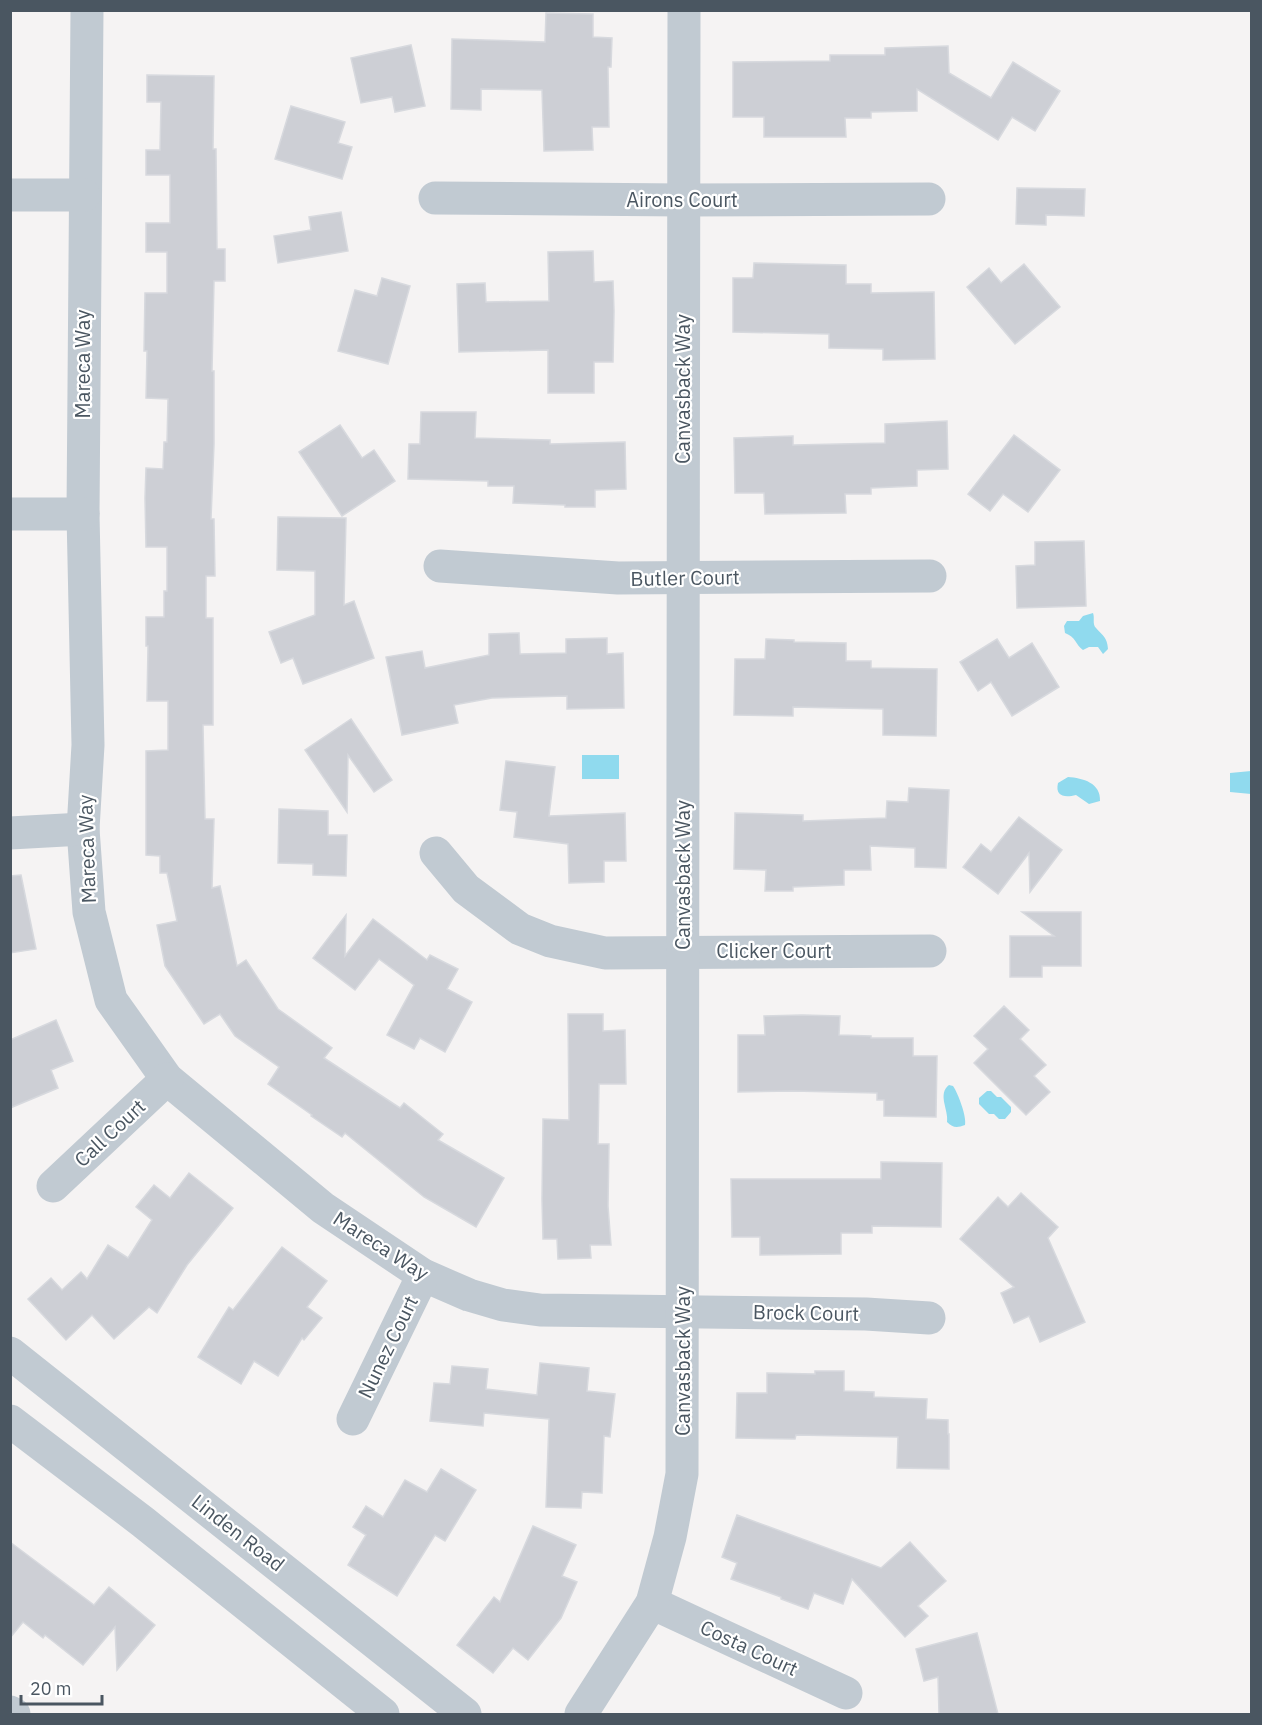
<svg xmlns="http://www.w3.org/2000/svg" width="1262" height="1725" font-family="'IBM Plex Sans',sans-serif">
<rect width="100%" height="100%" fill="#f5f3f3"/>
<g fill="#90daee">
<path d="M 1093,613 C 1095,618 1092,624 1096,628 C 1103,636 1107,637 1108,649 L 1103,654 L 1098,647 L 1089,647 L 1083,650 C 1075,644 1076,637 1065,633 L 1064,626 L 1067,621 L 1079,621 L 1083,616 Z"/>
<rect x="582" y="755" width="37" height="24"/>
<path d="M 1251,771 L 1251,794 L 1230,792 L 1230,773 Z"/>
<path d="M 1068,777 C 1083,778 1101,783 1100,801 L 1089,804 L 1076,795 C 1064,798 1055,796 1058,783 Z"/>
<path d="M 949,1085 L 953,1086 C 958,1093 967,1117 965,1125 C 957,1128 953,1128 947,1122 C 949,1110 937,1094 949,1085 Z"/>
<path d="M 987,1091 L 991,1091 L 997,1097 L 1001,1097 L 1011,1107 L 1011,1112 L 1005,1119 L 999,1119 L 994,1114 L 989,1114 L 979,1104 L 979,1098 Z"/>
</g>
<g fill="#cdcfd5" stroke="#d7d9de" stroke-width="1.5">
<path d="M 546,13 L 593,14 L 593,37 L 612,38 L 611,67 L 608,67 L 609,127 L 592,127 L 593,150 L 544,151 L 542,90 L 481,89 L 481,110 L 451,109 L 452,39 L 545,42 Z"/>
<path d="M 411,45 L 425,106 L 395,112 L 392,97 L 361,103 L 351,58 Z"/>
<path d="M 948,46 L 949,73 L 991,98 L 1013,62 L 1060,91 L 1035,131 L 1012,117 L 998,140 L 917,89 L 917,111 L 871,112 L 871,118 L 845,118 L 846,137 L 764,137 L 764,117 L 733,117 L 733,62 L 830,61 L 830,55 L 885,55 L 885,48 Z"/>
<path d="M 147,75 L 214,76 L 213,149 L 216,149 L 217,249 L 225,249 L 225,281 L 214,281 L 212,371 L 214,371 L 214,444 L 211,519 L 214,519 L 215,576 L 206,576 L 206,618 L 213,618 L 213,725 L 203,725 L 205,819 L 214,819 L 212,888 L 220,886 L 237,966 L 246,960 L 278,1009 L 332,1048 L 324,1058 L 400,1108 L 404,1103 L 443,1134 L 438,1140 L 504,1178 L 476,1227 L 424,1197 L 345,1133 L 342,1137 L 311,1116 L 312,1115 L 268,1084 L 279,1067 L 235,1036 L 220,1014 L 204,1024 L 165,966 L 157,925 L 177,921 L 167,873 L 160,873 L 160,856 L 146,855 L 146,751 L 168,750 L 168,701 L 147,701 L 148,646 L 146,646 L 146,617 L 164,617 L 164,591 L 167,591 L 167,547 L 146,547 L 145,498 L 146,468 L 163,469 L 164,442 L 167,442 L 168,399 L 146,398 L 147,351 L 144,351 L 145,293 L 167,293 L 167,252 L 146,252 L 146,223 L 170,223 L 170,175 L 146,175 L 146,150 L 160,150 L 161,102 L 147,102 Z"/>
<path d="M 291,106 L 345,122 L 338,143 L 352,147 L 342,179 L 275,159 Z"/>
<path d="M 1017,188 L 1085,189 L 1084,216 L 1046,215 L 1046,225 L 1016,224 Z"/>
<path d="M 341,212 L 348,251 L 278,263 L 274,236 L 311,230 L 309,217 Z"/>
<path d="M 593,251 L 594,282 L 613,281 L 614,311 L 613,362 L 594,362 L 594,393 L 548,393 L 548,350 L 459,352 L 457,284 L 485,283 L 486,302 L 549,301 L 548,252 Z"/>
<path d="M 754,263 L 846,265 L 846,284 L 871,284 L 871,293 L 934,292 L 935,359 L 883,360 L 883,349 L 829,348 L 829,334 L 733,332 L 733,278 L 753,278 Z"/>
<path d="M 1024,264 L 1060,307 L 1015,344 L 967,287 L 989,268 L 1001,283 Z"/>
<path d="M 382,278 L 410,286 L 388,364 L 338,351 L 355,290 L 377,296 Z"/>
<path d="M 421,412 L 476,412 L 475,438 L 550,440 L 550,444 L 625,442 L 626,489 L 595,490 L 595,507 L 565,507 L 565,505 L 513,503 L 514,486 L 488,486 L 488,481 L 408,479 L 409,444 L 420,444 Z"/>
<path d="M 947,421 L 948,469 L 917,470 L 917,486 L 871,488 L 871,494 L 845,494 L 846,513 L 765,514 L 764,493 L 735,493 L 734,438 L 793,436 L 793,445 L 885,443 L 885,424 Z"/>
<path d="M 340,425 L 362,458 L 374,450 L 395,481 L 342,516 L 299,452 Z"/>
<path d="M 1014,435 L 1060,470 L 1028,512 L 1003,494 L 990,511 L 968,494 Z"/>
<path d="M 278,517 L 346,518 L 344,605 L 354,601 L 374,658 L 303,684 L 293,658 L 281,663 L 269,632 L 315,615 L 315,571 L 277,570 Z"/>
<path d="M 1084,541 L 1086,606 L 1017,608 L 1016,566 L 1035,565 L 1035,542 Z"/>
<path d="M 519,633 L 520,654 L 566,653 L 566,639 L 607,638 L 607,654 L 623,653 L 624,708 L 567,709 L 567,696 L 492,698 L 454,705 L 458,723 L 402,735 L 386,657 L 422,651 L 425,668 L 489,655 L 489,634 Z"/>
<path d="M 766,639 L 794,640 L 794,642 L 846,643 L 846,661 L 871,661 L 871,668 L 937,669 L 936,736 L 883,735 L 883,709 L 793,707 L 793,716 L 734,715 L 735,659 L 765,659 Z"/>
<path d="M 997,639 L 1009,658 L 1032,643 L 1059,687 L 1012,716 L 991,682 L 978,691 L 960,662 Z"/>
<path d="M 351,719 L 392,780 L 374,792 L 348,755 L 347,812 L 305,750 Z"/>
<path d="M 506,761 L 555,767 L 549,816 L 625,813 L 626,861 L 604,861 L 604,882 L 569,883 L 568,844 L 514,837 L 517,812 L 500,810 Z"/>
<path d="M 909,788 L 949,790 L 946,868 L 915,867 L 915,848 L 870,846 L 871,870 L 844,870 L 844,885 L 793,887 L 793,891 L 765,891 L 766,870 L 734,869 L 735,813 L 803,815 L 803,821 L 886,818 L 887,801 L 908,802 Z"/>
<path d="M 279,809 L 328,811 L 328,835 L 347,835 L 346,876 L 313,875 L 313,864 L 278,863 Z"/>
<path d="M 1019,817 L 1062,850 L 1030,892 L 1029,853 L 998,894 L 963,867 L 981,844 L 991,852 Z"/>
<path d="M 21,875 L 36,949 L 10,953 L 10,876 Z"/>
<path d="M 1022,912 L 1081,912 L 1081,966 L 1042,966 L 1042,977 L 1010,977 L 1010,936 L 1054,936 Z"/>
<path d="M 346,915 L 345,956 L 373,919 L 427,960 L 430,955 L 458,969 L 447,989 L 472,1002 L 445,1052 L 420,1038 L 414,1049 L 387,1035 L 414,985 L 379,959 L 355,990 L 313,958 Z"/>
<path d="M 1004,1006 L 1029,1030 L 1020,1039 L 1046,1065 L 1034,1076 L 1050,1092 L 1026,1115 L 974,1063 L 988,1049 L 974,1036 Z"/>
<path d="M 568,1014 L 603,1014 L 603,1031 L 625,1030 L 626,1084 L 599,1084 L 598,1144 L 609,1144 L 608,1206 L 611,1245 L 590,1245 L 591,1258 L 558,1259 L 557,1239 L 543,1239 L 542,1199 L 543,1119 L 569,1120 Z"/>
<path d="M 802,1015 L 840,1016 L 839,1035 L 871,1036 L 871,1038 L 913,1038 L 913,1056 L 937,1056 L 936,1117 L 884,1116 L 884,1100 L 877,1100 L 877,1093 L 793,1091 L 738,1092 L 738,1035 L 765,1035 L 764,1016 Z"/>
<path d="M 56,1020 L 73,1061 L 51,1070 L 58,1088 L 10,1108 L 10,1040 Z"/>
<path d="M 881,1162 L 942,1163 L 941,1227 L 872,1226 L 872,1233 L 841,1233 L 841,1254 L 760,1255 L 760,1237 L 732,1237 L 731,1179 L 881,1179 Z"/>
<path d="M 189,1173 L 233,1208 L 187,1265 L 157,1313 L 149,1307 L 114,1339 L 92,1315 L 66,1340 L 28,1299 L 51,1278 L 62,1290 L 81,1272 L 87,1279 L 108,1245 L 128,1258 L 152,1220 L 136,1207 L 154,1185 L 170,1198 Z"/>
<path d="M 1021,1193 L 1058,1227 L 1048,1238 L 1085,1322 L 1040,1342 L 1029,1316 L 1014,1323 L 1001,1293 L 1014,1287 L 960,1239 L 998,1197 L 1008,1207 Z"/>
<path d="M 282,1247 L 327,1281 L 307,1307 L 322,1318 L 304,1340 L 302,1338 L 278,1376 L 254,1361 L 241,1384 L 198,1357 L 229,1307 L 233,1310 Z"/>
<path d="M 540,1363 L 589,1368 L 587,1391 L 615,1394 L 610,1437 L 604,1436 L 602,1493 L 582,1492 L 581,1508 L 546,1507 L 549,1419 L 484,1413 L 483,1426 L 430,1421 L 434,1383 L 450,1384 L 452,1366 L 488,1369 L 486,1389 L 537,1395 Z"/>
<path d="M 815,1371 L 844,1371 L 844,1391 L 874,1392 L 874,1397 L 927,1399 L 926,1419 L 948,1420 L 948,1434 L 949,1434 L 949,1469 L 897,1468 L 898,1437 L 796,1435 L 795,1439 L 736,1438 L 737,1393 L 767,1393 L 767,1373 L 815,1374 Z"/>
<path d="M 441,1469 L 476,1490 L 445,1541 L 435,1535 L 397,1596 L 348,1565 L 366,1535 L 353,1527 L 366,1506 L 383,1517 L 405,1480 L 427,1492 Z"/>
<path d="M 737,1515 L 881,1568 L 910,1542 L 946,1581 L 918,1606 L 928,1616 L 905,1637 L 852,1579 L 843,1604 L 814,1593 L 808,1609 L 781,1599 L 781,1597 L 731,1579 L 737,1563 L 722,1557 Z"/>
<path d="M 533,1526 L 576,1545 L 562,1576 L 577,1582 L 561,1618 L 528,1660 L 513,1648 L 493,1673 L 457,1645 L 494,1597 L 500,1602 Z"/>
<path d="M 10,1542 L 94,1605 L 109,1587 L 155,1625 L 117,1670 L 115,1627 L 83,1665 L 45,1635 L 43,1638 L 23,1622 L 10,1638 Z"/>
<path d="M 977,1633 L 998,1714 L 939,1714 L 938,1677 L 924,1681 L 916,1649 Z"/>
</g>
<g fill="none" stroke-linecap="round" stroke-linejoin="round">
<g stroke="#c1cad2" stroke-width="33">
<path d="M 87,10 L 83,514 L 88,745 L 83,829 L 89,912 L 111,1000 L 167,1079 L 323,1208 L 423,1275 L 469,1295 L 503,1305 L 540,1310 L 866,1314 L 929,1318"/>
<path d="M 10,195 L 84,195"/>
<path d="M 435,198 L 683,200 L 929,199"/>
<path d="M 10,514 L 83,514"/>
<path d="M 440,566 L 618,578 L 930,576"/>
<path d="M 10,833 L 83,829"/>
<path d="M 436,853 L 466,889 L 520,929 L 550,941 L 605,953 L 930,951"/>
<path d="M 53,1186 L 167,1079"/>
<path d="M 10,1353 L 465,1714"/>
<path d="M 353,1419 L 423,1275"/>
<path d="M 10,1421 L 143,1522 L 383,1714"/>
<path d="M 652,1603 L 846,1693"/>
<path d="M 10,1712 L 14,1714"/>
<path d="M 581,1714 L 652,1603 L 670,1537 L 682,1474 L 684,10"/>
</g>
</g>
<g text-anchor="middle" stroke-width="4.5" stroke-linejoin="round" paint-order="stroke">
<g font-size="20" fill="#4a5661" stroke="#fff">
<text x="682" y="207">Airons Court</text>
<text transform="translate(83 364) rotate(-90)" y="7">Mareca Way</text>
<text transform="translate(683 389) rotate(-90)" y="7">Canvasback Way</text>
<text transform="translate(685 578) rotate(-1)" y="7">Butler Court</text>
<text transform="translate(87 849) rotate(-92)" y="7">Mareca Way</text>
<text transform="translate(683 875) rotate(-90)" y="7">Canvasback Way</text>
<text x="774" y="958">Clicker Court</text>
<text transform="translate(110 1133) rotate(-43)" y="7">Call Court</text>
<text transform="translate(381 1246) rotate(33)" y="7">Mareca Way</text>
<text transform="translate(806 1313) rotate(1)" y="7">Brock Court</text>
<text transform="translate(388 1347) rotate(-64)" y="7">Nunez Court</text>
<text transform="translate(683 1361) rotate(-90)" y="7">Canvasback Way</text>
<text transform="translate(238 1533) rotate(38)" y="7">Linden Road</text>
<text transform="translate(749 1648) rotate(25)" y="7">Costa Court</text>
</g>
</g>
<rect width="1262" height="1725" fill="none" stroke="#4a5661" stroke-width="24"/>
<path d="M21 1695v9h81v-9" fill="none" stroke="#4a5661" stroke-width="3"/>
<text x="30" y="1695" font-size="18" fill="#4a5661" stroke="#ffffff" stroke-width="4.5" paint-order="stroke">20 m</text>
</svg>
